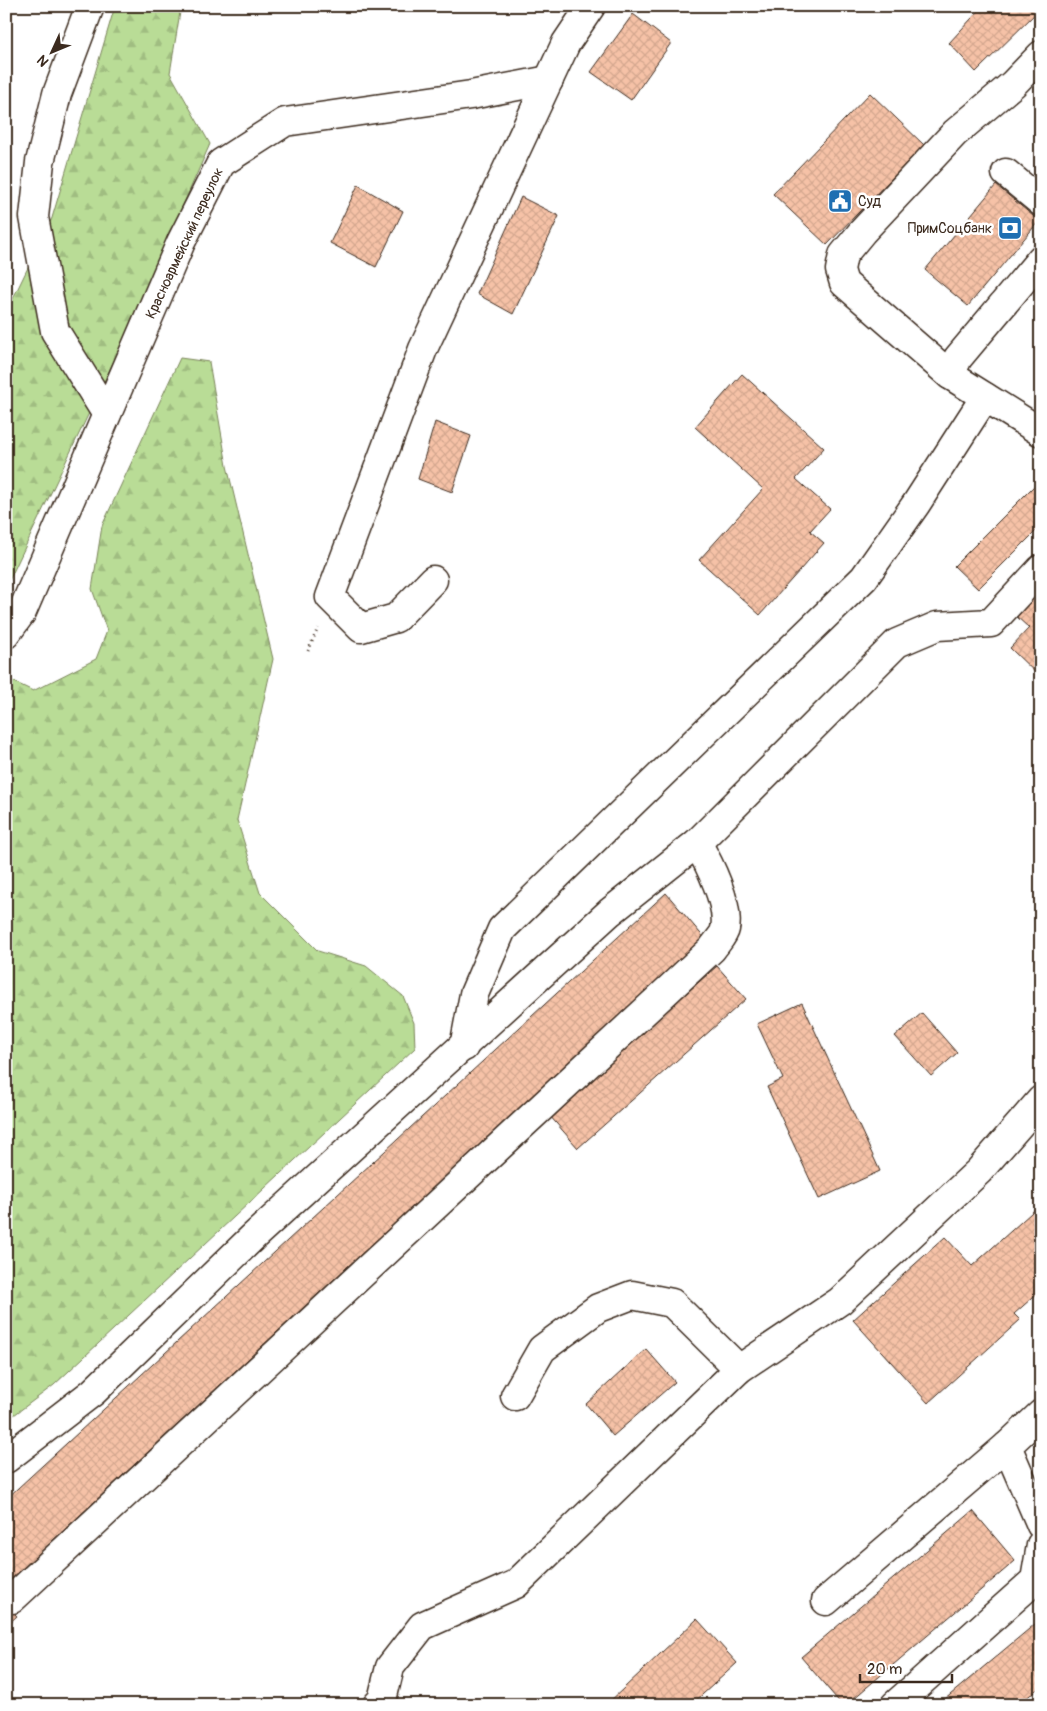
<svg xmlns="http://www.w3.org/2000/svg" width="1047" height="1711" font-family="Pangolin,sans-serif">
<defs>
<pattern id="forest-firs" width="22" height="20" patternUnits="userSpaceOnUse" patternTransform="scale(1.25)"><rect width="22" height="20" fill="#b9dc96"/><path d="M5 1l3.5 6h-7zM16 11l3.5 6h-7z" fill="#a0bd81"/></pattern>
<pattern id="building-cross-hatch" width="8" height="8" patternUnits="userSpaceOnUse" patternTransform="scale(1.25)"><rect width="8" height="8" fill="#f6c2a7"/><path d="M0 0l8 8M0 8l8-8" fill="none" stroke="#d4a78f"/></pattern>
</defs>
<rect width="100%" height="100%" fill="#fff"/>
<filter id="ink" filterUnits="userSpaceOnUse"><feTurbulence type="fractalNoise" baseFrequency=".02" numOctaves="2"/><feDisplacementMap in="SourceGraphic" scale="10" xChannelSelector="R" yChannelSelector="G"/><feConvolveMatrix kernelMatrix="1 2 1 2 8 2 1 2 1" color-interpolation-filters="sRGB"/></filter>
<g filter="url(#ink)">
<g fill="url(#forest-firs)" stroke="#7a835a">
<path d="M 115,6 L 181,6 L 170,73 L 210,144 L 120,348 L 6,587 L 6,313 L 52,218 Z"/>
<path d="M 180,358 L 209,362 L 227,466 L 273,659 L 237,820 L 260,893 L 318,951 L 366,966 L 403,996 L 414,1023 L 415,1048 L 54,1385 L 6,1421 L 6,678 L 33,691 L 96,659 L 107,631 L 92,589 L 102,526 Z"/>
</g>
<g fill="url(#building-cross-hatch)" stroke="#3b2a1e">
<path d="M 983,6 L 1041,6 L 1041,8 L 976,72 L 949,43 Z"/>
<path d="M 633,14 L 671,43 L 631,100 L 591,72 Z"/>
<path d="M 870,93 L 924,145 L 827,245 L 773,194 Z"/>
<path d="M 358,185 L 403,211 L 376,267 L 330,243 Z"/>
<path d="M 996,185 L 1039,221 L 968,306 L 925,270 Z"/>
<path d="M 521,197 L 559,216 L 513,314 L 477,294 Z"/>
<path d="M 742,374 L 824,448 L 796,479 L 830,509 L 810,531 L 824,543 L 760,615 L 699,560 L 763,489 L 695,427 Z"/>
<path d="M 435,422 L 471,436 L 452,492 L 418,479 Z"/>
<path d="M 1041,479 L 1041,526 L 978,589 L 954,566 Z"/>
<path d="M 1041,591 L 1041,678 L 1010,648 L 1029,628 L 1016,616 Z"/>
<path d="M 666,893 L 706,940 L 345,1269 L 6,1584 L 6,1499 Z"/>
<path d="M 717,966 L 746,999 L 578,1148 L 549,1115 Z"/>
<path d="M 802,1003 L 880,1171 L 819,1199 L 767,1087 L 783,1079 L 757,1024 Z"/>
<path d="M 922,1013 L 957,1053 L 931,1076 L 895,1036 Z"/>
<path d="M 1041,1204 L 1041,1290 L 1014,1314 L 1020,1320 L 928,1403 L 853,1320 L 945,1237 L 972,1266 Z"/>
<path d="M 646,1349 L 675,1382 L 613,1436 L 586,1404 Z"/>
<path d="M 973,1511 L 1015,1561 L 846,1705 L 842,1705 L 801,1657 Z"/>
<path d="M 6,1605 L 17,1616 L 6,1626 Z"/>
<path d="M 697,1619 L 737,1663 L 691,1705 L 606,1705 Z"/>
<path d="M 1041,1619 L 1041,1686 L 1018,1705 L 938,1705 Z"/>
</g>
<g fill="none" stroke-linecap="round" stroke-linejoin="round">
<defs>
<g id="minor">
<path d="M 90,6 L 57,94 L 40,162 L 34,217 L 55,331 L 106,413"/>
<path d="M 1041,55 L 1013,84 L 955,133 L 862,232 L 843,255 L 840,270 L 844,283 L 950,375 L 1041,432"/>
<path d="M 1006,173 L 1041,202"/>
<path d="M 950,375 L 958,358 L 1041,259"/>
<path d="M 433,580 L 396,618 L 361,628 L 330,597 L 423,349 L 566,43 L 591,6"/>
<path d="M 6,634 L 22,612 L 181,242 L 221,163 L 285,122 L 471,95 L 549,80"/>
<path d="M 464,1047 L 474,994 L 502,929 L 864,578 L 916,504 L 985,397"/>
<path d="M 515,1396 L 542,1349 L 598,1308 L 632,1295 L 672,1303 L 739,1369"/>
<path d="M 1041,1414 L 1007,1446 L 1041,1525"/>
<path d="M 6,1459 L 93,1392 L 253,1237 L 610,912 L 697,843 L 897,643 L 937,626 L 991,623 L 1041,569"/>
<path d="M 12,1599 L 712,949 C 716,943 724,935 725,929 C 730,905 709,863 697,843"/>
<path d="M 826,1601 L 1007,1446"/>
<path d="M 377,1705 L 382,1700 L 390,1667 L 422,1626 L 516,1584 L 739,1369 L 840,1301 L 979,1171 L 1041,1100"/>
<path d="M 895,1705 L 1035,1580 L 1041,1545"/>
</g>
</defs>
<use href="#minor" stroke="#3b2a1e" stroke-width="31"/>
<path stroke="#3b2a1e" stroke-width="3" stroke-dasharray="1 4" stroke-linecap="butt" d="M 308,651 L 318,628"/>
<use href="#minor" stroke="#fff" stroke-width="28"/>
</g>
</g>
<defs>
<symbol id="civic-square" viewBox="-11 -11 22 22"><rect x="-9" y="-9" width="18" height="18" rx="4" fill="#1f6fb2" stroke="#fff"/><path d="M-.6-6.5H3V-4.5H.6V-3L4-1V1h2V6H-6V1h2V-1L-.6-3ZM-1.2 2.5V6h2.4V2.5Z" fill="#fff"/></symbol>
<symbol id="bank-square" viewBox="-11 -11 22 22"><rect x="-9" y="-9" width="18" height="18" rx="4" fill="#1f6fb2" stroke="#fff"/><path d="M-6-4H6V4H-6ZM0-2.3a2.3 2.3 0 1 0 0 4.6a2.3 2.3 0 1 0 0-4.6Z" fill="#fff"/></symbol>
</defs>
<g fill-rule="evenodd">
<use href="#civic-square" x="826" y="187" width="28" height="28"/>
<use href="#bank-square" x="996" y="214" width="28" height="28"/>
</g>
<g text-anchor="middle" stroke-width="5" stroke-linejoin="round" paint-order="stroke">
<g font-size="14" fill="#3b2a1e" stroke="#fff" text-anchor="start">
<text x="858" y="206">Суд</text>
<text x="992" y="233" text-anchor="end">ПримСоцбанк</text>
</g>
<g font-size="14" fill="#3b2a1e" stroke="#fff">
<text transform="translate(184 243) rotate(-65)" y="5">Красноармейский переулок</text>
</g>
</g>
<rect width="1047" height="1711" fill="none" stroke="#fff" stroke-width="25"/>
<rect x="12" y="12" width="1022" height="1686" fill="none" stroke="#3b2a1e" stroke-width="2" filter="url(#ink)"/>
<g transform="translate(52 52) rotate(226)" stroke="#ffffff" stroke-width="4" paint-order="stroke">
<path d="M0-4L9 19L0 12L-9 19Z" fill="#3b2a1e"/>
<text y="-8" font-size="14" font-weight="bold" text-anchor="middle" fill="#3b2a1e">N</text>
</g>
<path d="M860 1674v8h92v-8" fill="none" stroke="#3b2a1e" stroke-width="2.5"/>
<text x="867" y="1674" font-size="15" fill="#3b2a1e" stroke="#ffffff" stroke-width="4" paint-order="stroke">20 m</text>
</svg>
